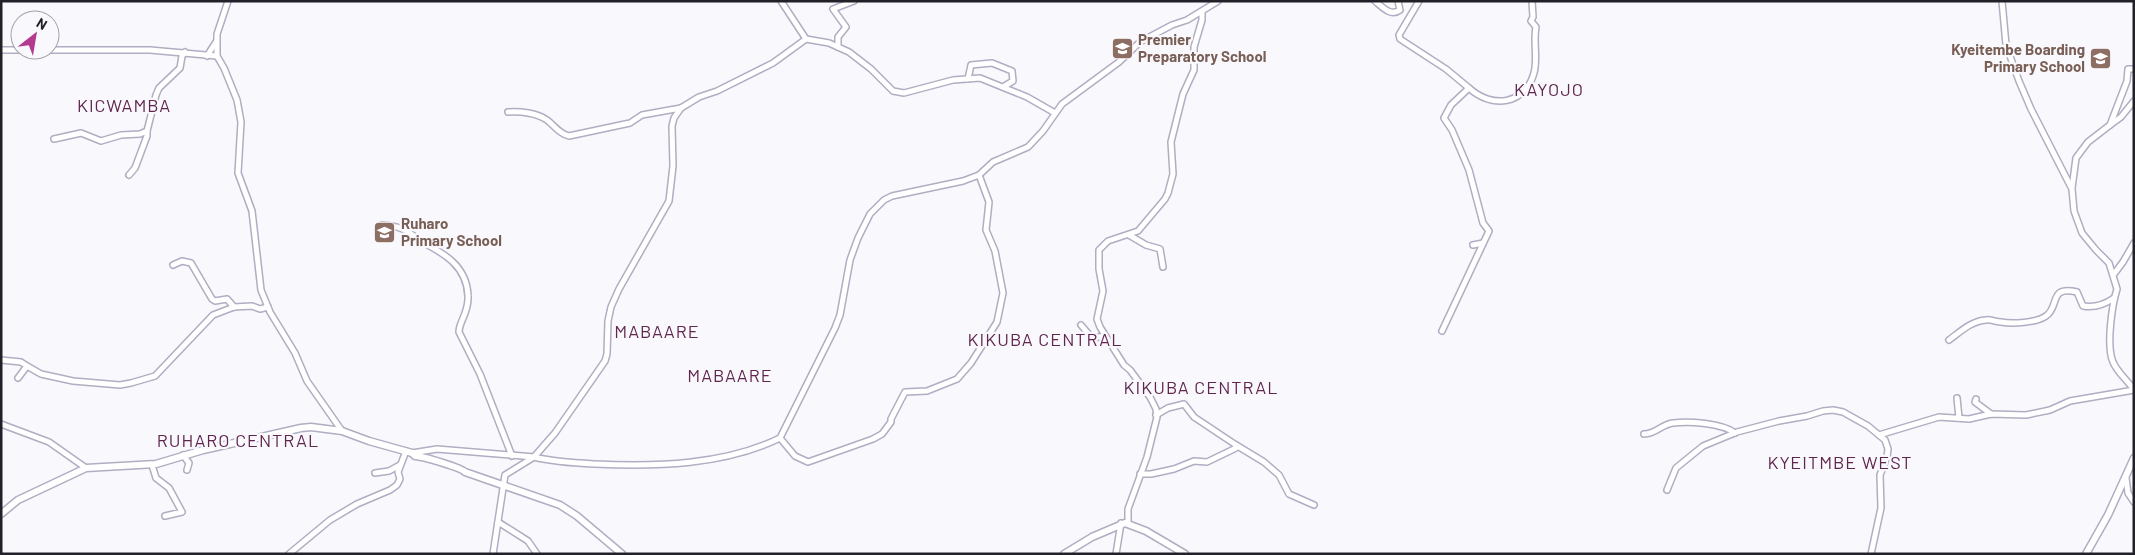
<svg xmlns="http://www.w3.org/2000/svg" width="2135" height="555" font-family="Barlow,sans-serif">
<rect width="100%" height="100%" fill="#f9f8fd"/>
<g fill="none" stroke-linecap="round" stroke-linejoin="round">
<defs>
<g id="minor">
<path d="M 228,1 L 217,34 L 217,56 L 224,68 L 237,100 L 241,122 L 238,173 L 252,211 L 261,290 L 270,312 L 295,353 L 307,381 L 342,431"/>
<path d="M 781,1 L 806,39"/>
<path d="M 1375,1 C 1382,7 1391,17 1400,10 L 1398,1"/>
<path d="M 1419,1 L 1399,35 L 1400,39 L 1446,69 L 1469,88 L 1451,105 L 1444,118 L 1452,130 L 1469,170 L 1483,223 L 1489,231 L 1442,331"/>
<path d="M 2002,1 L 2006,45 L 2019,81 L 2031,109 L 2072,189 L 2074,211 L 2082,233 L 2096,250 L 2109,263 L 2117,289 C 2112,305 2106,346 2113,362 C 2117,372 2128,381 2134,390"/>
<path d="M 838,47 L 838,37 L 846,27 L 833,9 L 854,1"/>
<path d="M 1,50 L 30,50"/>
<path d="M 50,50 L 150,50 L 217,56"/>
<path d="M 207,56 L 216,42"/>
<path d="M 968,79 L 971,65 L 992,63 L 1012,71 L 1013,81 L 1003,87"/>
<path d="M 1469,88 C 1492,109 1525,105 1534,73 C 1538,58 1533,42 1536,27 L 1531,21 L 1533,17 L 1532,1"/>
<path d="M 508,112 C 520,111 537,113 547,120 C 555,126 558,133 569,136 L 630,123 L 642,115 L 681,108"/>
<path d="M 2110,125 L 2121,117 L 2134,101"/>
<path d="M 54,139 L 81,133 L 101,141 L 121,135 L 140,134 L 147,131 L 156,95 L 159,88 L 180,68 L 182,56 L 185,52"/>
<path d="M 129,175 L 135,168 L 147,136 L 147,131"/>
<path d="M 2072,188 L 2076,158 L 2088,142 L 2110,125 L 2127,81 L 2128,69 L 2134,69"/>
<path d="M 382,225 C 393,226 403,227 411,234 C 415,236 417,239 420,241 C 444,253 467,266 468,296 C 469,313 459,321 459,332 L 480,374 L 512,456"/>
<path d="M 1129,235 L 1146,245 L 1160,249 L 1163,267"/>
<path d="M 1473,245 L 1483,243"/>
<path d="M 173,265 L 182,261 L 191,263 L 212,299 L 215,301 L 227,299 L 234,307"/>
<path d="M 2114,274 L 2123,262 L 2134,243"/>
<path d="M 1081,325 L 1092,338 L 1105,336"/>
<path d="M 1949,340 C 1960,332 1971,321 1986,320 C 1990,319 1996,322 2001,322 C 2012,324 2036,323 2046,316 C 2060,307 2048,285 2077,292 L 2083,306 C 2095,308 2104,305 2114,298"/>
<path d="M 1,360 L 21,362 L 27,366"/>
<path d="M 18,378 L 27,366 L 41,374 L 73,381 L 120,385 L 131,383 L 155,376 L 213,315 L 234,307 L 252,306 L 260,309 L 268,307"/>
<path d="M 1957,398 L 1959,418"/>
<path d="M 1976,399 L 1975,402 L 1991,414"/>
<path d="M 1156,415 L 1168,408 L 1184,404 L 1194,417 L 1236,445"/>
<path d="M 1,424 L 49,442 L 86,468"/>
<path d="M 1644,434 C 1656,434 1662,424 1673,423 C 1689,421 1722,423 1735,433"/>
<path d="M 1879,435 L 1939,417 L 1969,419 L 1991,414 L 2026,415 L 2050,410 L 2070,401 L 2134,390"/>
<path d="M 780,438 L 795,456 L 808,462 L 873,439 L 882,434 L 891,422 L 891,419 L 905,392 L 927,391 L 957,379 L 971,363 L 997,322 L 1003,293 L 995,251 L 986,230 L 989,202 L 979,175"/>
<path d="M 412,453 L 437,449 L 534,457 C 554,462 575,463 595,464 C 656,467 725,465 780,438 L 835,328 L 840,315 L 850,260 L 858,238 L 870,214 L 884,200 L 892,196 L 963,181 L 979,175 L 993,162 L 1028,147 L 1043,131 L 1062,104 L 1119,62 L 1140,42 L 1172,25 L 1187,20 L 1218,1"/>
<path d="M 183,455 L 189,463 L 187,470"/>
<path d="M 152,465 L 156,478 L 169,488 L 182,512 L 165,516"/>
<path d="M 375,473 L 389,471 L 400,465"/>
<path d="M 1140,474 L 1151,474 L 1174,469 L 1194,461 L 1207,462 L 1236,448 L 1236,445 L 1264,462 L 1279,475 L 1289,494 L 1314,505"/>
<path d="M 2126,478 L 2128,493 L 2134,502"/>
<path d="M 1667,490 L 1676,468 L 1703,446 L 1737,432 L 1779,421 L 1807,416 L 1823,411 L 1833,410 L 1843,412 L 1868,426 L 1885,440 L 1888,449 L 1887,457 L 1880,475 L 1881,508 L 1871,554"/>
<path d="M 498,522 L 528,541 L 537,554"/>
<path d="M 1128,523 L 1128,509 L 1147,457 L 1157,417 L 1156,409 L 1150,397 L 1130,370 L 1124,365 L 1100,327 L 1097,319 L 1103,291 L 1099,269 L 1099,250 L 1108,241 L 1138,231 L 1165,199 L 1168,193 L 1173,174 L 1171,142 L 1183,94 L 1194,70 L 1194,47 L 1202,20 L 1202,12"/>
<path d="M 289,554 L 330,520 L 357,504 L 390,490 L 397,485 L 400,479 L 398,472 L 406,451"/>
<path d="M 493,554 L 505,475 L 534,457 L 555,433 L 605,361 L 607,354 L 608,321 L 611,307 L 619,289 L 669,201 L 673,166 L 672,126 L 674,118 L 681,108 L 699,97 L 717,91 L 773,63 L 806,39 L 829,43 L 849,52 L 871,69 L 893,91 L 904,93 L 953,80 L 980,78 L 1027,97 L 1055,113"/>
<path d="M 1116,554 L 1121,523"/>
</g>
<g id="tertiary">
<path d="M 1,514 L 18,500 L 86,468 L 156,464 L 203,450 L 301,428 L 311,427 L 342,431 L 369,441 L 412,453 L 415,456 C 422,456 462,468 465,472 L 560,505 L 577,516 L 622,554"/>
<path d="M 1064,554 L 1092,537 L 1125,523 L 1146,531 L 1185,554"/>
<path d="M 2086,554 L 2108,515 L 2134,458"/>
</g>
</defs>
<use href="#minor" stroke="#b1adc2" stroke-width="8"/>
<use href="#tertiary" stroke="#b1adc2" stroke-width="9"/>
<use href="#minor" stroke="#fff" stroke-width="5"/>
<use href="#tertiary" stroke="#fff" stroke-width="6"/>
</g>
<defs>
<symbol id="school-square" viewBox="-11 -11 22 22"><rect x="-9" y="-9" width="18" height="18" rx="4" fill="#8d6e63" stroke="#f9f8fd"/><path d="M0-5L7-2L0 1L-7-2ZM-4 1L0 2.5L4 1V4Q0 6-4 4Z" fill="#fff"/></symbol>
</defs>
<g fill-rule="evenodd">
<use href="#school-square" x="1110" y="36" width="25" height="25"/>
<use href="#school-square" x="2088" y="46" width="25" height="25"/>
<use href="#school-square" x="372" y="220" width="25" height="25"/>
</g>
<g text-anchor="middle" stroke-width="4.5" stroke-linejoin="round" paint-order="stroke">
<g font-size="15" font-weight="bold" fill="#785e54" stroke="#f9f8fd" text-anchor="start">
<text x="1138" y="45">Premier<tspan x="1138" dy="17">Preparatory School</tspan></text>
<text x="2085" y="55" text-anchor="end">Kyeitembe Boarding<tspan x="2085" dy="17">Primary School</tspan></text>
<text x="401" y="229">Ruharo<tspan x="401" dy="17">Primary School</tspan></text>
</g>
<g font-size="18" letter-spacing="1" fill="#61264e" stroke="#f9f8fd">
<text x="1549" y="96">KAYOJO</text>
<text x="124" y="112">KICWAMBA</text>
<text x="657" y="338">MABAARE</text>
<text x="1045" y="346">KIKUBA CENTRAL</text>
<text x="730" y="382">MABAARE</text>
<text x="1201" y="394">KIKUBA CENTRAL</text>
<text x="238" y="447">RUHARO CENTRAL</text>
<text x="1840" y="469">KYEITMBE WEST</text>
</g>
</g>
<rect width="2135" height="555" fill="none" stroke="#222028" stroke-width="5"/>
<g transform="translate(35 35) rotate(31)"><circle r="24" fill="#f9f8fd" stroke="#a3a2a8"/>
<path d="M0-4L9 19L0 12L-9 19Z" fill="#b33a8f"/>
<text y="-8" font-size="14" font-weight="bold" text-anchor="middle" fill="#222028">N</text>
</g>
</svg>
